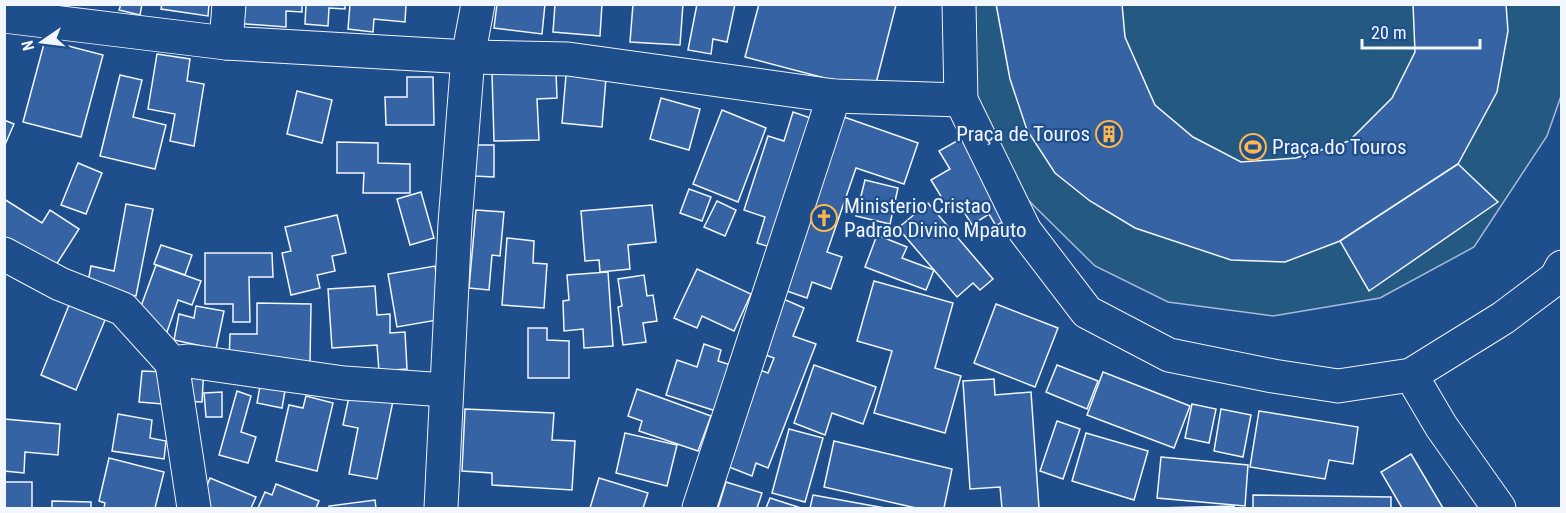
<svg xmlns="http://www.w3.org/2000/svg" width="1566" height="513" font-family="'Roboto Condensed',sans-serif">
<rect width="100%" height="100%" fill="#1f4e8c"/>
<path fill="#245a82" stroke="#a8bbd7" stroke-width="1.5" d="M 962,5 L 1561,5 L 1561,96 L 1547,136 L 1474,247 L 1380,298 L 1273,316 L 1168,302 L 1095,266 L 1022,194 L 974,101 Z"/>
<g fill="#3563a3" stroke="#f2f6ff" stroke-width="1.5">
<path d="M 121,4 L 142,4 L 140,15 L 119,10 Z"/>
<path d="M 162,4 L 209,4 L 208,16 L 161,9 Z"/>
<path d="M 233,4 L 302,4 L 302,12 L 286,11 L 286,27 L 233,23 Z"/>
<path d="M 306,4 L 345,4 L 345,9 L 329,8 L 328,26 L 305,24 Z"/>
<path d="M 350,4 L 406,4 L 405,22 L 374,19 L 373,32 L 348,29 Z"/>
<path d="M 497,4 L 545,4 L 542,34 L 494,28 Z"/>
<path d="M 555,4 L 602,4 L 600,36 L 553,32 Z"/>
<path d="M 633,4 L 683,4 L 680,45 L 630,42 Z"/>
<path d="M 697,4 L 735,4 L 727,42 L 713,39 L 711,54 L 688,50 Z"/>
<path d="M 759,4 L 896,5 L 874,91 L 745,57 Z"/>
<path d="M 996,4 L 1122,4 L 1125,37 L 1155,105 L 1193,137 L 1241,162 L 1296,158 L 1349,141 L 1392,98 L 1415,52 L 1413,4 L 1506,4 L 1508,31 L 1497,92 L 1458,164 L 1340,241 L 1285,262 L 1231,260 L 1135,228 L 1090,201 L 1055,173 L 1027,130 L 1010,79 Z"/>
<path d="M 45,40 L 103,55 L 81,137 L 23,122 Z"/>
<path d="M 157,54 L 190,59 L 187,81 L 204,84 L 194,146 L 170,141 L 175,114 L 148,109 Z"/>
<path d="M 556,72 L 557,98 L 537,99 L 539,140 L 494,141 L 492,74 Z"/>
<path d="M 120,75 L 142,80 L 133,117 L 166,125 L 155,169 L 100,156 Z"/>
<path d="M 566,75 L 606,78 L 602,127 L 562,123 Z"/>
<path d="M 407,77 L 433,77 L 434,125 L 386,125 L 385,97 L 407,97 Z"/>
<path d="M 297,91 L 332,100 L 322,143 L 287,134 Z"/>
<path d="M 661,98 L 700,109 L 689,150 L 650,139 Z"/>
<path d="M 722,110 L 766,128 L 738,202 L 693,184 Z"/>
<path d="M 793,112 L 819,121 L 777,249 L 757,243 L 765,217 L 744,210 L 768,136 L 784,141 Z"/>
<path d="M 844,117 L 918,143 L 904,184 L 856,168 L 827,252 L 842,257 L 831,289 L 812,282 L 807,298 L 784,290 Z"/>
<path d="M 4,120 L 14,124 L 4,147 Z"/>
<path d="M 964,137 L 1012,216 L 996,226 L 989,214 L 972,225 L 958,202 L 948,208 L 931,180 L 950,169 L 939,151 Z"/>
<path d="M 337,142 L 378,143 L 378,163 L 410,164 L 410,193 L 363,193 L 364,173 L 337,173 Z"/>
<path d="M 473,145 L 494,145 L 494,177 L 474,176 Z"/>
<path d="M 78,163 L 102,173 L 86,214 L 61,205 Z"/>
<path d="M 1458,164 L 1498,202 L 1369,291 L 1340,241 Z"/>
<path d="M 865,180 L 898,188 L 890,224 L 856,216 Z"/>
<path d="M 689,189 L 711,197 L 702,221 L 680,213 Z"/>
<path d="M 421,192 L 434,238 L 410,245 L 397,199 Z"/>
<path d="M 4,199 L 42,223 L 50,210 L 79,229 L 49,276 L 4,247 Z"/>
<path d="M 717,201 L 736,210 L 725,236 L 704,227 Z"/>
<path d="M 928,203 L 993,279 L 980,290 L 973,283 L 957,297 L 898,228 Z"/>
<path d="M 126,204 L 153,209 L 136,296 L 87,287 L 91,266 L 114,271 Z"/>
<path d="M 652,205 L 656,242 L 628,245 L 630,269 L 600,272 L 599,260 L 585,261 L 581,211 Z"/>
<path d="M 476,210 L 504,212 L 500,256 L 492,255 L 489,290 L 469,288 Z"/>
<path d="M 337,215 L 346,253 L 332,256 L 335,271 L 317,275 L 320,288 L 291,295 L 282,253 L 291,251 L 285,227 Z"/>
<path d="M 877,235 L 907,247 L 902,258 L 934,270 L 926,290 L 865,267 Z"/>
<path d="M 507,238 L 534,241 L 533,263 L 547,264 L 544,308 L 502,305 Z"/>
<path d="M 161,245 L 192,255 L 185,275 L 154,264 Z"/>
<path d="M 205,253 L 272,253 L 273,277 L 249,277 L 250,322 L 233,322 L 233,304 L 205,304 Z"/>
<path d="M 156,265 L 201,281 L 192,305 L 178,300 L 167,332 L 136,320 Z"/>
<path d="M 435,266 L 443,319 L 397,327 L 388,274 Z"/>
<path d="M 697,269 L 751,294 L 734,331 L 702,316 L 697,328 L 674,318 Z"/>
<path d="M 608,272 L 613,346 L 584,348 L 583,329 L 564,331 L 563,301 L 569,300 L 567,275 Z"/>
<path d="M 644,275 L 647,296 L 653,295 L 657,321 L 643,323 L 646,342 L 623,345 L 618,307 L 622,306 L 618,279 Z"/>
<path d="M 874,281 L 953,303 L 935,368 L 961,376 L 945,433 L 874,413 L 892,351 L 857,341 Z"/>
<path d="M 375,286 L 377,315 L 390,314 L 390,333 L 405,332 L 407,369 L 379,371 L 377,345 L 332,348 L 328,289 Z"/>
<path d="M 781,298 L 804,308 L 793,336 L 816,344 L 768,468 L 756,463 L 752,476 L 724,465 L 760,370 L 768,373 L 774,358 L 760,353 Z"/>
<path d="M 257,303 L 311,304 L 310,362 L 229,361 L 230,334 L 257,334 Z"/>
<path d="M 996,304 L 1058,328 L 1035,387 L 974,363 Z"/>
<path d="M 69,305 L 105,320 L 76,390 L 41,375 Z"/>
<path d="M 196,306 L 224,311 L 216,349 L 174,340 L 179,314 L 194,318 Z"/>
<path d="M 528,328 L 547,328 L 547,340 L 569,341 L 569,378 L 528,378 Z"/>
<path d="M 704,344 L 721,350 L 718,361 L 734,366 L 719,412 L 666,395 L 677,360 L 697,367 Z"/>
<path d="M 814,365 L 876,387 L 863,424 L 832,413 L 825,435 L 794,423 Z"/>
<path d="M 1057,365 L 1098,381 L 1087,409 L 1046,392 Z"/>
<path d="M 179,366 L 204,367 L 202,402 L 177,401 Z"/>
<path d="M 142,371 L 165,372 L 163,404 L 139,402 Z"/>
<path d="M 1103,372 L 1190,406 L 1174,448 L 1087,415 Z"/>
<path d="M 262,375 L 287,379 L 282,408 L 257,403 Z"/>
<path d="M 994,379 L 995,395 L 1031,392 L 1039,508 L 1002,508 L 1000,487 L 970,489 L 963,381 Z"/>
<path d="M 637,389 L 711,416 L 698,451 L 639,431 L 642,421 L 628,416 Z"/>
<path d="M 237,391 L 251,396 L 241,432 L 256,437 L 248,463 L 219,455 Z"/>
<path d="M 222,392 L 222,417 L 206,417 L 204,393 Z"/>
<path d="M 350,392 L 393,401 L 377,479 L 349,474 L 358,428 L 343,425 Z"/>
<path d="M 306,396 L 333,403 L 317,471 L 276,461 L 289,405 L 303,408 Z"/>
<path d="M 1192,404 L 1216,409 L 1209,443 L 1185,438 Z"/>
<path d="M 465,409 L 554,413 L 552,440 L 575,441 L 572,490 L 492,485 L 492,473 L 462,471 Z"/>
<path d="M 1221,409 L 1251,415 L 1243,457 L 1214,451 Z"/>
<path d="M 1259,411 L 1358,427 L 1353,464 L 1329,460 L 1325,479 L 1250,467 Z"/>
<path d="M 118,414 L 152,420 L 150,438 L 166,441 L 164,459 L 112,451 Z"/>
<path d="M 4,419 L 60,424 L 58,455 L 25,452 L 24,473 L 4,471 Z"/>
<path d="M 1057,421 L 1080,429 L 1063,479 L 1040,471 Z"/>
<path d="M 789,429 L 823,438 L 805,502 L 772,493 Z"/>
<path d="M 625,433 L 677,445 L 667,486 L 616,473 Z"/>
<path d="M 1086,433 L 1148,451 L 1134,500 L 1072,481 Z"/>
<path d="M 834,441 L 952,469 L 944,508 L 916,508 L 824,487 Z"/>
<path d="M 1411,454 L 1443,508 L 1402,508 L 1381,472 Z"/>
<path d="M 1161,457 L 1248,465 L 1245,506 L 1157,498 Z"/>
<path d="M 109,458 L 164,472 L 155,508 L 104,508 L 105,503 L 99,501 Z"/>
<path d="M 210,478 L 256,497 L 251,508 L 205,508 L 199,506 Z"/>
<path d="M 599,478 L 648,493 L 643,508 L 590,508 Z"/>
<rect x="4" y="482" width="28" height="26"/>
<path d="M 726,482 L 762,493 L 757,508 L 718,508 Z"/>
<path d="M 276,484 L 319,501 L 316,508 L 258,508 L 265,492 L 272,495 Z"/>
<path d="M 813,495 L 885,508 L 810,508 Z"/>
<path d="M 1253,495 L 1391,497 L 1391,508 L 1253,508 Z"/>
<path d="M 770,498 L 801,508 L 766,508 Z"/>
<path d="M 375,500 L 376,508 L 330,508 L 329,506 Z"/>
<path d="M 52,501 L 91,502 L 91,508 L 52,508 Z"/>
<path d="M 1234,506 L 1234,508 L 1158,508 Z"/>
</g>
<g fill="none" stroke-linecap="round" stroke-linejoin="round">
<defs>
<g id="minor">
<path d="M 959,4 L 961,100 L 1025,231 L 1087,312 L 1169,355 L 1273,376 L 1338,386 L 1411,375 L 1503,318 L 1556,278 L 1562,267"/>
<path d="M 4,16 L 226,43 L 468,57 L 568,59 L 834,96 L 961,100"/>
<path d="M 226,43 L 229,4"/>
<path d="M 4,254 L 60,284 L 123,309 L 172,363 L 189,361 L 344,383 L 446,390"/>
<path d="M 172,363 L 194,508"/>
<path d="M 1411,375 L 1441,426 L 1499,508"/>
<path d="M 441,508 L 455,223 L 468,57 L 478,4"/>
<path d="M 699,508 L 834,96"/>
</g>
</defs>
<use href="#minor" stroke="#f2f6ff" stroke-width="35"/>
<use href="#minor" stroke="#1f4e8c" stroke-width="33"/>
</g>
<defs>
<symbol id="building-ring" viewBox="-11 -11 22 22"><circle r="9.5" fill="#1f4e8c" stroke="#ffb74d" stroke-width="1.5"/><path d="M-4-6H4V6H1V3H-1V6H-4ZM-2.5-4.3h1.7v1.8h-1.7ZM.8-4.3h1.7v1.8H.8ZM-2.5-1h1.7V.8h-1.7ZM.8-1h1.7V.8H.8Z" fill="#ffb74d"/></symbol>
<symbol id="stadium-ring" viewBox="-11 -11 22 22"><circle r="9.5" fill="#1f4e8c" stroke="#ffb74d" stroke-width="1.5"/><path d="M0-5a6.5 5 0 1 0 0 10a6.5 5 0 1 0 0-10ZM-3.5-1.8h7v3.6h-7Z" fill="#ffb74d"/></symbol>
<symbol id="church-ring" viewBox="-11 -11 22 22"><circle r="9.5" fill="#1f4e8c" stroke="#ffb74d" stroke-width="1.5"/><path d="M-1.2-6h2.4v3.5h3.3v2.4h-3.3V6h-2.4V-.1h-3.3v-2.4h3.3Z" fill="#ffb74d"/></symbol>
</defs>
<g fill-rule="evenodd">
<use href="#building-ring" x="1094" y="119" width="30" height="30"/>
<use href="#stadium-ring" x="1238" y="132" width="30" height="30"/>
<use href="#church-ring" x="809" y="203" width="30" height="30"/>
</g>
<g text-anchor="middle" stroke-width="4.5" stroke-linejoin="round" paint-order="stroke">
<g font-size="21" fill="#f2f6ff" stroke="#1f4e8c" text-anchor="start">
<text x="1090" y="141" text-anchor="end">Praça de Touros</text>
<text x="1272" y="154">Praça do Touros</text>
<text x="844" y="213">Ministerio Cristao<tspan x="844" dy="24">Padrao Divino Mpauto</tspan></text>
</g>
</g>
<rect width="1566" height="513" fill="none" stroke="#f2f6ff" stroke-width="12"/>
<g transform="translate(42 42) rotate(256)" stroke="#1f4e8c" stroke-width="4.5" paint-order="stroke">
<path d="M0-4.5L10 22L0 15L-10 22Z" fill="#f2f6ff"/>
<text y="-9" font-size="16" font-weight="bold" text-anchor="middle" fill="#f2f6ff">N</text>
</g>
<path d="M1362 39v9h118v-9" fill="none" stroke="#f2f6ff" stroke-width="3"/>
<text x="1371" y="39" font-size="18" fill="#f2f6ff" stroke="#1f4e8c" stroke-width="4.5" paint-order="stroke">20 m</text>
</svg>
